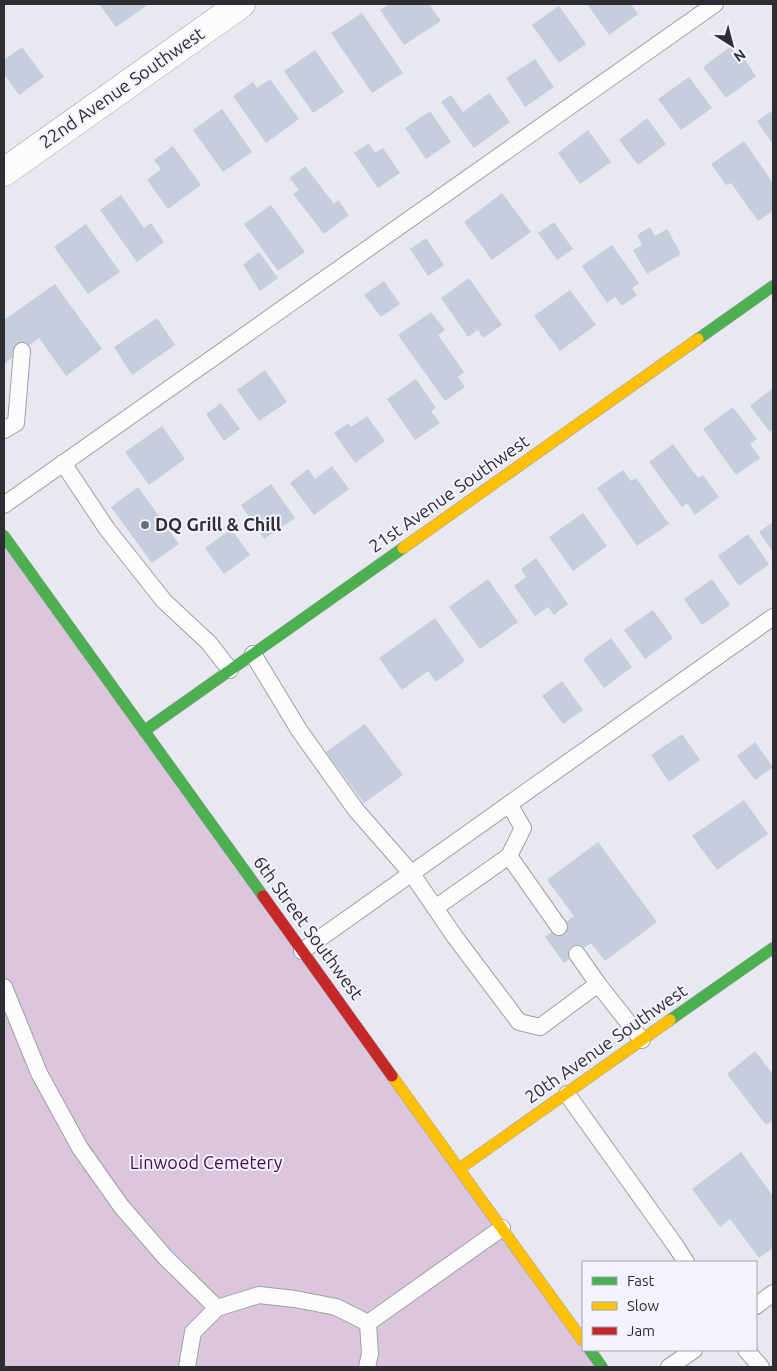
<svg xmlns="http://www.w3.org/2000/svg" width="777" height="1371" font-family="Ubuntu,sans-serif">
<rect width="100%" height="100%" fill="#e8e8f0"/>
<path fill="#dbc6dd" d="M 4,536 L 602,1367 L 4,1367 Z"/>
<g fill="#c6cedd">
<path d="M 99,4 L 145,4 L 146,6 L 116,27 Z"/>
<path d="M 390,4 L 429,4 L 441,21 L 404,45 L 380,10 Z"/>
<path d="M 587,4 L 631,4 L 638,14 L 609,35 Z"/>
<path d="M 559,6 L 586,44 L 559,63 L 532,25 Z"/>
<path d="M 362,13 L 403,73 L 372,93 L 331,33 Z"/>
<path d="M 734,44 L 756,76 L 726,98 L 703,67 Z"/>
<path d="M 22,47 L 44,77 L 19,95 L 4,74 L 4,60 Z"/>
<path d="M 315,50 L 344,92 L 313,113 L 284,71 Z"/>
<path d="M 535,59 L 554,87 L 525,107 L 506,78 Z"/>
<path d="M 689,77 L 712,108 L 681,130 L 658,99 Z"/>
<path d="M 270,79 L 299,119 L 266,143 L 233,96 L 253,82 L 257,88 Z"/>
<path d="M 489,93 L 510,122 L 474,148 L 441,102 L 451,95 L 463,112 Z"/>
<path d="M 222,109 L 252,152 L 223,172 L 193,130 Z"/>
<path d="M 773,110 L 773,145 L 757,121 Z"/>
<path d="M 430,111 L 451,142 L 426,159 L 405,128 Z"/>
<path d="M 647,118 L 666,144 L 638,165 L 619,140 Z"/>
<path d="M 588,130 L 611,162 L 580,184 L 558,153 Z"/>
<path d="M 744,141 L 773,183 L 773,211 L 758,221 L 731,183 L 726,185 L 711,164 Z"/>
<path d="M 369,143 L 375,153 L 383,148 L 400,173 L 378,188 L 354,153 Z"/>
<path d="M 173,146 L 201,185 L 168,209 L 147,180 L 161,169 L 154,160 Z"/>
<path d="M 305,166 L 334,204 L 338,200 L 349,215 L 324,234 L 293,194 L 299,190 L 290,178 Z"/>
<path d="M 502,193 L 531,232 L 492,260 L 464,222 Z"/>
<path d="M 121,195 L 144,228 L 151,223 L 164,242 L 137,262 L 100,210 Z"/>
<path d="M 271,205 L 305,252 L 278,271 L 244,224 Z"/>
<path d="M 554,222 L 573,249 L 557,260 L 538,233 Z"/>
<path d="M 86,224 L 120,272 L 88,294 L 54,247 Z"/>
<path d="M 650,227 L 655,236 L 667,229 L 681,254 L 647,274 L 633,250 L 642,245 L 637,235 Z"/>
<path d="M 426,238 L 444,265 L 428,276 L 410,249 Z"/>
<path d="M 612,245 L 639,283 L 632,288 L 637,295 L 622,306 L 615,297 L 607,303 L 582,266 Z"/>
<path d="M 259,252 L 278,278 L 260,291 L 243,265 Z"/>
<path d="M 469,278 L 502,325 L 483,338 L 478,330 L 468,337 L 441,298 Z"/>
<path d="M 384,281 L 400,304 L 381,317 L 364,295 Z"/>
<path d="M 55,284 L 102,349 L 66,376 L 39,338 L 4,364 L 4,320 Z"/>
<path d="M 570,290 L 596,325 L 560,351 L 534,316 Z"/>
<path d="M 431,312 L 445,330 L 438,335 L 464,372 L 458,377 L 465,387 L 445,401 L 398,335 Z"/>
<path d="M 157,318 L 175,345 L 132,375 L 114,347 Z"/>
<path d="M 265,370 L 287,402 L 259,421 L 237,390 Z"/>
<path d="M 416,379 L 436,408 L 431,411 L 440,423 L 415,440 L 387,399 Z"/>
<path d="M 773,388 L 773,429 L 770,432 L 750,406 Z"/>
<path d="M 221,403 L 240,429 L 224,441 L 206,414 Z"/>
<path d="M 733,407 L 757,439 L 750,444 L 760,458 L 736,475 L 703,429 Z"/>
<path d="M 367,416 L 385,441 L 355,463 L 334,433 L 348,423 L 351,427 Z"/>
<path d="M 162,426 L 185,459 L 149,485 L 125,452 Z"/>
<path d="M 673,444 L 698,478 L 703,475 L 719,497 L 695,515 L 687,503 L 682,507 L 649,462 Z"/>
<path d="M 332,466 L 349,489 L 314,515 L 290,483 L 308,469 L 315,479 Z"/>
<path d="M 623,470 L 631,481 L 636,478 L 669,524 L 637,546 L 597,488 Z"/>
<path d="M 271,484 L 295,518 L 264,539 L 241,505 Z"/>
<path d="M 138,487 L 179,544 L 152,563 L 111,507 Z"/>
<path d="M 583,513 L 607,546 L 573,571 L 549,537 Z"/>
<path d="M 773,522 L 773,552 L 759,532 Z"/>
<path d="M 231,529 L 250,555 L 224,574 L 205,548 Z"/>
<path d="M 748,534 L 769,564 L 739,586 L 718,556 Z"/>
<path d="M 536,558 L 568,604 L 554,615 L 548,607 L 535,616 L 514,586 L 526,577 L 521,569 Z"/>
<path d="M 488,579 L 518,622 L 480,649 L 449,607 Z"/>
<path d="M 712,579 L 730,605 L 702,625 L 684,599 Z"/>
<path d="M 653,610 L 673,638 L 645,659 L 624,630 Z"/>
<path d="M 435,618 L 465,661 L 436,682 L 428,671 L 402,690 L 379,658 Z"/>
<path d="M 611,638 L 632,667 L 604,688 L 583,659 Z"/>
<path d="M 562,681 L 583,710 L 563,724 L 542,696 Z"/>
<path d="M 365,724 L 403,775 L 364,803 L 326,752 Z"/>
<path d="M 682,734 L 700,760 L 669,782 L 651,755 Z"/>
<path d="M 755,742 L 773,767 L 755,780 L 737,756 Z"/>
<path d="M 744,800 L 768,834 L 717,870 L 692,836 Z"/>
<path d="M 598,842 L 657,922 L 605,961 L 591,943 L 564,963 L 545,937 L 574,916 L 547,880 Z"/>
<path d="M 755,1051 L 773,1074 L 773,1120 L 766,1125 L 727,1074 Z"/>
<path d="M 741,1152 L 773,1196 L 773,1248 L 759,1258 L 730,1219 L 720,1227 L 692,1189 Z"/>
</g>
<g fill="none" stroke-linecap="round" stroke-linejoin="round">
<defs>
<g id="lane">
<path d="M 4,430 L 16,423 L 22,351"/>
<path d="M 63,463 L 107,529 L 164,601 L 209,643 L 230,670"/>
<path d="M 4,505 L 715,4"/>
<path d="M 253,654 L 299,730 L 356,810 L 412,874 L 455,937 L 519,1022 L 540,1027 L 598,984 L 642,1040"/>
<path d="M 509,856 L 559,927"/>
<path d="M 435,908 L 509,856 L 523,828 L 509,804"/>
<path d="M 302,951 L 773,617"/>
<path d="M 577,954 L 598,984"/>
<path d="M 4,987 L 39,1073 L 80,1148 L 121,1206 L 165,1257 L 217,1308 L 259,1295 L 295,1299 L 336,1307 L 368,1323 L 502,1228"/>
<path d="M 567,1094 L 675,1245 L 686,1262"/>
<path d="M 756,1306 L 773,1293"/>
<path d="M 746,1350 L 761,1367"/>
<path d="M 187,1367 L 193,1332 L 217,1308"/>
<path d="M 367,1367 L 370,1354 L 368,1323"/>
<path d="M 669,1367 L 694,1350"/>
</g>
<path id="street" d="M 4,172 L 241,4"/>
<g id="fast">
<path d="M 698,339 L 773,286"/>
<path d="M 4,536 L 263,896"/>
<path d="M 144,731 L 403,548"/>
<path d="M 670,1020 L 773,948"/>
<path d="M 590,1350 L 602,1367"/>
</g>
<g id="slow">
<path d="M 403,548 L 698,339"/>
<path d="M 392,1076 L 583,1341"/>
<path d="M 459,1169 L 670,1020"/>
</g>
<path id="jam" d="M 263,896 L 392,1076"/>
</defs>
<use href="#lane" stroke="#9fa0a6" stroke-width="18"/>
<use href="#street" stroke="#9fa0a6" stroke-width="29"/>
<use href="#fast" stroke="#9fa0a6" stroke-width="12"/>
<use href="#slow" stroke="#9fa0a6" stroke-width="12"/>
<use href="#jam" stroke="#9fa0a6" stroke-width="12"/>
<use href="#lane" stroke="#fcfcfd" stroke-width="16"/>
<use href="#street" stroke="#fcfcfd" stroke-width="28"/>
<use href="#fast" stroke="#4caf50" stroke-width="11"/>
<use href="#slow" stroke="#ffc107" stroke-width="11"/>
<use href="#jam" stroke="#c62828" stroke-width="11"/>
</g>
<circle fill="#6e6f75" stroke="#f2f3fe" stroke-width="2" cx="145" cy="525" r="5"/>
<g text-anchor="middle" stroke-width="4" stroke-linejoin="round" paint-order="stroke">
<g font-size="18" fill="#2d2e33" stroke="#f2f3fe">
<text transform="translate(122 88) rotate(-35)" y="6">22nd Avenue Southwest</text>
<text transform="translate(449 494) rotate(-35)" y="6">21st Avenue Southwest</text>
<text transform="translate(308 928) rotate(54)" y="6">6th Street Southwest</text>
<text transform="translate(606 1044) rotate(-35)" y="6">20th Avenue Southwest</text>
</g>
<g font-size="18" font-weight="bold" fill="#2d2e33" stroke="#f2f3fe" text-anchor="start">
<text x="155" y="531">DQ Grill &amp; Chill</text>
</g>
<g font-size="18" fill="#4c074d" stroke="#f2f3fe">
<text x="206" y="1169">Linwood Cemetery</text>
</g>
</g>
<rect width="777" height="1371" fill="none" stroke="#2d2e33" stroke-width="10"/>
<rect x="582" y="1261" width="175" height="90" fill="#f2f3fe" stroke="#a3a4ad"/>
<rect x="592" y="1277" width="25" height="8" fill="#4caf50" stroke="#a3a4ad"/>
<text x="627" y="1286" font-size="15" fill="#2d2e33">Fast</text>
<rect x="592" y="1302" width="25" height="8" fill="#ffc107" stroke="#a3a4ad"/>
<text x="627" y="1311" font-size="15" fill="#2d2e33">Slow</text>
<rect x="592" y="1327" width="25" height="8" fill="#c62828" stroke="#a3a4ad"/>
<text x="627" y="1336" font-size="15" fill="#2d2e33">Jam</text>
<g transform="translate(732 45) rotate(144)" stroke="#f2f3fe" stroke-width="4" paint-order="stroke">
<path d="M0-4L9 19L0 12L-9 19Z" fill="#2d2e33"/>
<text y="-8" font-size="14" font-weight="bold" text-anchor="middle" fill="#2d2e33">N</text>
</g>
</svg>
